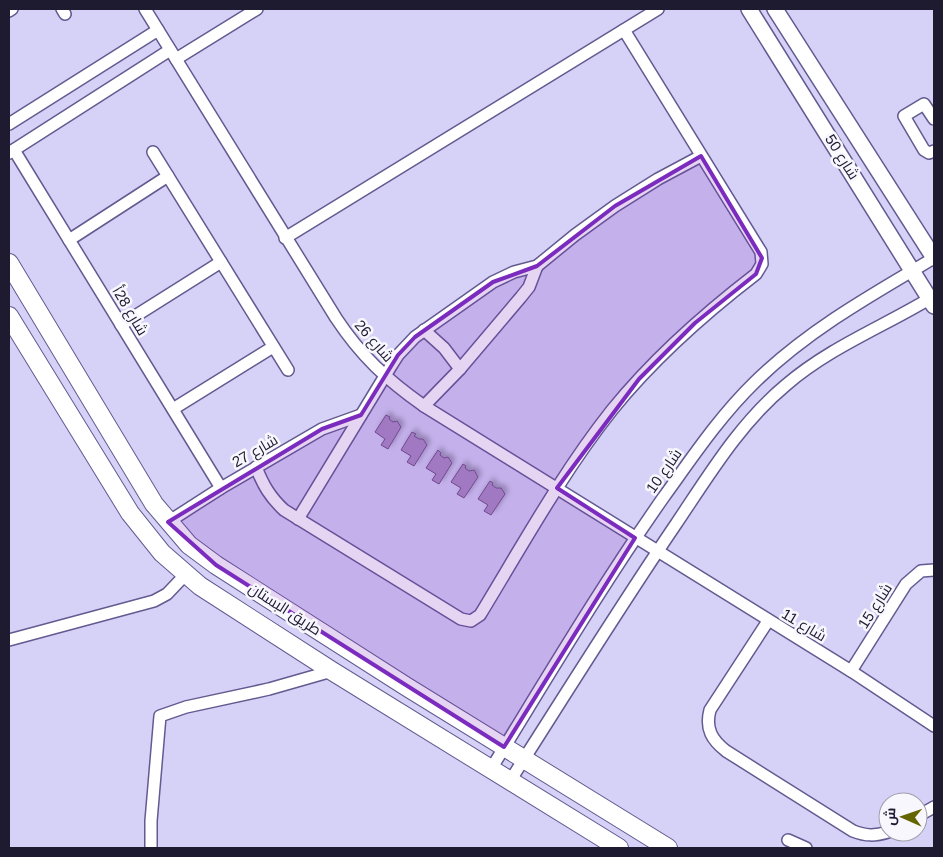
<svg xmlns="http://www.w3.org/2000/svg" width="943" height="857" font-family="Helvetica,Cairo,sans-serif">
<defs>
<filter id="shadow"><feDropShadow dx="3.5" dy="-3.5" stdDeviation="2.5" flood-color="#0004"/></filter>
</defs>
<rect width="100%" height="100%" fill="#d6d2f7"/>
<g fill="#ab8bc3" stroke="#6c5081" filter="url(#shadow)">
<path d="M 386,415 L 390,417 L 389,419 L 393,422 L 397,421 L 401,427 L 388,449 L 381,445 L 385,439 L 375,432 Z"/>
<path d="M 412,432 L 416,434 L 414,436 L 419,439 L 423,439 L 427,445 L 414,466 L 407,462 L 411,456 L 401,450 Z"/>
<path d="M 438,450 L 441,453 L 440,455 L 444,458 L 448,457 L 452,463 L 439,484 L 432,480 L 436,474 L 426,468 Z"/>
<path d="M 463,464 L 466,466 L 465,468 L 469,471 L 474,470 L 478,477 L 464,498 L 457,494 L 461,488 L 451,482 Z"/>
<path d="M 490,481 L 493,483 L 492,485 L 496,488 L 501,488 L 505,494 L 491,515 L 484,511 L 488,505 L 478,499 Z"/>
</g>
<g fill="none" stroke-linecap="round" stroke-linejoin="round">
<defs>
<g id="street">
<path d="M 62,9 L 65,14"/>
<path d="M 145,9 L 336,318 C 361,356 387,380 424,406 L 851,671 L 934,726"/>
<path d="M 9,11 L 12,9"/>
<path d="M 176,59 L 257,9"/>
<path d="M 934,119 L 924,104 L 904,116 L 924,150 L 929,153 L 934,151"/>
<path d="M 9,124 L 158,30"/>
<path d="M 14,150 L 221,488"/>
<path d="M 153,152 L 288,370"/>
<path d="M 9,153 L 170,50"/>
<path d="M 285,238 L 658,9"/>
<path d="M 69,240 L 168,176"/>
<path d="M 121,325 L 221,262"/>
<path d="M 424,330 L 444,348 L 460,369"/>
<path d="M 424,406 L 460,369 L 521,297 L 529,287 L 537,266"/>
<path d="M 173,409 L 273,347"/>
<path d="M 256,467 C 263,485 270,497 284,510 L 461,619 L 471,621 L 480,615 C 522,546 562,473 612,410 C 654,358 704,314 756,274 L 762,264 L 761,252 L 624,30"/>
<path d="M 298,519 L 391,366 L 398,355 L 415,337 L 493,282 L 514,272 L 537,266 L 575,235 L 615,206 L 658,179 L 701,156"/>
<path d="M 168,522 L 221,488 L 322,429 L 361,415"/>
<path d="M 768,621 L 710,710 C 705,729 712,740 726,751 L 853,831 C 866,836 875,836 888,832"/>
<path d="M 9,640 L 154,601 L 167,594 L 186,574"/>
<path d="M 851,671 L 906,584 L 921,571 L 934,570"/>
<path d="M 491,769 C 547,678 602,585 663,498 C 692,458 719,417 755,382 C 807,331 871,295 934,258"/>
<path d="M 510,781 C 565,695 619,608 676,524 C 709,475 740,423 786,385 C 830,347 885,326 934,296"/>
<path d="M 918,816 L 934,807"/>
<path d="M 788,840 L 806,848"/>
<path d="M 151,848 L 151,821 L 160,716 L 186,707 L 269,689 L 332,671"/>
</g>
<g id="secondary">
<path d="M 749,9 L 934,306"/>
<path d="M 775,9 L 934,258"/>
</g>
<g id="primary">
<path d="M 9,263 L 154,504 L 189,545 L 216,565 L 407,687 L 668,848"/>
<path d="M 9,316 L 130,513 L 162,553 L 200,586 L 332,671 L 619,848"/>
</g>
</defs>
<use href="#street" stroke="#635a90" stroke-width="14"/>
<use href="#secondary" stroke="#635a90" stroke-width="18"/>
<use href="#primary" stroke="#635a90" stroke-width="20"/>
<use href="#street" stroke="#fff" stroke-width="11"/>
<use href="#secondary" stroke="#fff" stroke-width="15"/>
<use href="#primary" stroke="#fff" stroke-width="18"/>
</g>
<path fill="#7b2cbf" fill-opacity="0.2" stroke="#7b2cbf" stroke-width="4" stroke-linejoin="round" d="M 701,156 L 762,258 L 756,274 L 695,323 L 639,379 L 557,488 L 635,538 L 504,747 L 216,565 L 168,522 L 322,429 L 361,415 L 398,355 L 415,337 L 493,282 L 537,266 L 615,206 Z"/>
<g text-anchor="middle" stroke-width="5" stroke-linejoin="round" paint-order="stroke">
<g font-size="15" fill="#1e1a30" stroke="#f8f7fd">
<text transform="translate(842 157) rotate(58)" y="5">شارع 50</text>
<text transform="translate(130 311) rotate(59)" y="5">شارع 28أ</text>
<text transform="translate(374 341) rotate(49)" y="5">شارع 26</text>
<text transform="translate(255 451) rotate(-30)" y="5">شارع 27</text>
<text transform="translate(664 471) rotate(-55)" y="5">شارع 10</text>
<text transform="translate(875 606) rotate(-58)" y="5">شارع 15</text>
<text transform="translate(285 609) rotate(33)" y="5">طريق البستان</text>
<text transform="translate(804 625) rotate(31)" y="5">شارع 11</text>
</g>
</g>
<rect width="943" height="857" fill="none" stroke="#1e1a30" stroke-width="20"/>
<g transform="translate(903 817) rotate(272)"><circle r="24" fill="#f8f7fd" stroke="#a19fab"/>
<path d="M0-4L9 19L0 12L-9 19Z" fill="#656500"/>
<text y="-8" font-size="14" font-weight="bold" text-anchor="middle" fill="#1e1a30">ش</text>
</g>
</svg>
